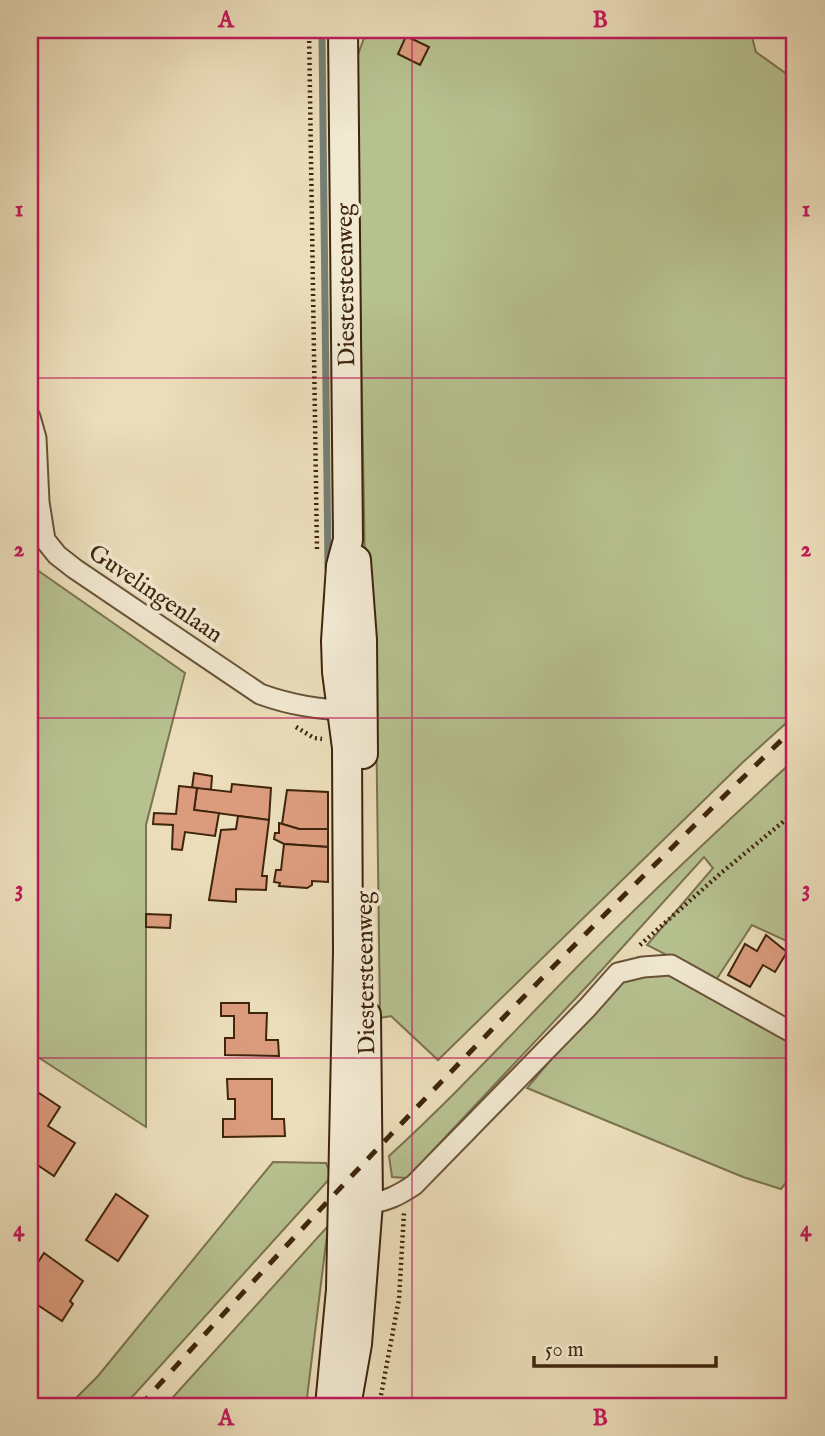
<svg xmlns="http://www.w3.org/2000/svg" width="825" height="1436" font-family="'IM FELL English',serif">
<rect width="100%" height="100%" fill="#ebddba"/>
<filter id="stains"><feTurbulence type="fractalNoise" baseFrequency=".00286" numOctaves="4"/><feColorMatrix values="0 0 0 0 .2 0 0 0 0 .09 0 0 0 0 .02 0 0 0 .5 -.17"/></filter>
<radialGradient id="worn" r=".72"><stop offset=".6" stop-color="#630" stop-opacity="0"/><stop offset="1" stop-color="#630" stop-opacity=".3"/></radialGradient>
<g fill="#b7c190" stroke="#7b734e" stroke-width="2">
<path d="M 367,30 L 750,30 L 756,52 L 795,80 L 795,715 L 742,763 L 438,1060 L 391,1016 L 380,1018 L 375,633 L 365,569 L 356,60 Z"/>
<path d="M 30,565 L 185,673 L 146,825 L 146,1127 L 30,1052 Z"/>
<path d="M 795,759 L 795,945 L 752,925 L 716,980 L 647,945 L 713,868 L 704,857 L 590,983 L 407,1178 L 392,1177 L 389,1156 C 456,1095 517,1028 580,964 C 650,893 722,826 795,759 Z"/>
<path d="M 638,957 L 795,1039 L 795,1172 L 781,1189 L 743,1177 L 527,1088 Z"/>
<path d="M 273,1162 L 326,1163 L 332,1176 L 124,1406 L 68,1406 L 98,1376 Z"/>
<path d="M 328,1226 L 306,1406 L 165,1406 Z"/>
</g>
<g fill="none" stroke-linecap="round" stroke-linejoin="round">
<path stroke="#757f72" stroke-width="7" d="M 322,37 L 328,568"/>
</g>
<g fill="#db9c7e" stroke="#3f250c" stroke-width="2">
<path d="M 406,36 L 429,47 L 420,65 L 398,54 Z"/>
<path d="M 194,773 L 212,776 L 211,790 L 192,788 Z"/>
<path d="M 232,784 L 271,788 L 269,820 L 194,810 L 197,788 L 231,792 Z"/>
<path d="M 179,786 L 197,788 L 194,810 L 219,813 L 215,836 L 185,832 L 182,850 L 172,849 L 173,825 L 153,824 L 154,813 L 176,814 Z"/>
<path d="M 287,790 L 328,792 L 328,829 L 299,829 L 282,824 Z"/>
<path d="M 238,816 L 269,820 L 262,876 L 267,876 L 266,890 L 236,889 L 236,902 L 209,900 L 221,830 L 236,829 Z"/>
<path d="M 279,823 L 299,829 L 328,829 L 328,847 L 284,844 L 274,839 L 275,833 L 279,833 Z"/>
<path d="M 284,844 L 328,847 L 328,882 L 312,881 L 312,885 L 307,888 L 279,886 L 280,883 L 274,882 L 276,870 L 281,870 Z"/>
<path d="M 146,914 L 171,915 L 170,928 L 146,927 Z"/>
<path d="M 766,935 L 787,952 L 775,972 L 763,965 L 750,987 L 728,975 L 745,944 L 757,951 Z"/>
<path d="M 795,988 L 795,1012 L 787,1007 Z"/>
<path d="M 221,1003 L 249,1003 L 249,1013 L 267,1013 L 266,1040 L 278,1040 L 279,1056 L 225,1055 L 225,1038 L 234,1038 L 234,1016 L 221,1016 Z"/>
<path d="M 227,1079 L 272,1079 L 272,1119 L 284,1119 L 285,1136 L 223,1137 L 223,1119 L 235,1119 L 235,1099 L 228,1099 Z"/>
<path d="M 39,1093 L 60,1107 L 48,1126 L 75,1143 L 54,1176 L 30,1160 L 30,1107 Z"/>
<path d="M 116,1194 L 148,1216 L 118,1261 L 86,1240 Z"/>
<path d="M 44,1253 L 83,1281 L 70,1301 L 73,1304 L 62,1321 L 30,1300 L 30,1281 L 36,1273 L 33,1270 Z"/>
</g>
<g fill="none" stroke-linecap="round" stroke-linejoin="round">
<defs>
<g id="street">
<path d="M 30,417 L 36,438 L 39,502 L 45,540 L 57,555 L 75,569 L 260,694 C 293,706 319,709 354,711"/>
<path d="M 368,1203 C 386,1202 399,1195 414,1185 L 587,1008 L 618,973 L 643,967 L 671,965 L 795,1034"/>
</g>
<g id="secondary">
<path d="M 356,560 L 362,640 L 363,754"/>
<path d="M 330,1406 L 341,1290 L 348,952 L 347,748 L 337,672 L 336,641 L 341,566 L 348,540 L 343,30"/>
<path d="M 346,1406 L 357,1344 L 368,1203 L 366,1015"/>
</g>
</defs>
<use href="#street" stroke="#6a5338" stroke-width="23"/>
<use href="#secondary" stroke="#3f250c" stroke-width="32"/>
<g stroke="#3f250c" stroke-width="4.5" stroke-dasharray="2 3.5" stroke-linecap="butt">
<path d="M 309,30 L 317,550"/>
<path d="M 296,727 L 314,738 L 322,739"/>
<path d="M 640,945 L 721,873 L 795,812"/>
<path d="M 379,1406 L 399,1299 L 404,1213"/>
</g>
<use href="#street" stroke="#f2e9d2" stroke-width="19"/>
<use href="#secondary" stroke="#f2e9d2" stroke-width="28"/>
<path stroke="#3f250c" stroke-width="5" stroke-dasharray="12 12" stroke-linecap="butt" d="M 140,1406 C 350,1172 569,946 795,727"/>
</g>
<path fill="none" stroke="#c2185b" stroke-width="2" stroke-opacity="0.55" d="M 412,30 L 412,1406M 30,378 L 795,378M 30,718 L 795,718M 30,1058 L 795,1058"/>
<g text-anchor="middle" stroke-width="7" stroke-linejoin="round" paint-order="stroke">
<g font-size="24" fill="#3f250c" stroke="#f2e9d2">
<text transform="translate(345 285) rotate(-91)" y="8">Diestersteenweg</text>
<text transform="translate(156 593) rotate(34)" y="8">Guvelingenlaan</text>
<text transform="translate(365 973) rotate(-91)" y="8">Diestersteenweg</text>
</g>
</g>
<rect width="825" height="1436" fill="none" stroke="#ebddba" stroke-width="77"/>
<path d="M534 1356v10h182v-10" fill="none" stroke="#3f250c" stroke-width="3.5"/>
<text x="545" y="1356" font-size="21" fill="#3f250c" stroke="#f2e9d2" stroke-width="5" paint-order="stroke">50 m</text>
<rect x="38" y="38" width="748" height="1360" fill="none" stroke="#c2185b" stroke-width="2.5"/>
<g font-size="23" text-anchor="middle" font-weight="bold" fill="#c2185b">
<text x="226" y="27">A</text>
<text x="600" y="27">B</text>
<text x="19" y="216">1</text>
<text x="806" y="216">1</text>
<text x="19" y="556">2</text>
<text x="806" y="556">2</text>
<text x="19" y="896">3</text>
<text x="806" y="896">3</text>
<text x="19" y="1236">4</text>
<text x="806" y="1236">4</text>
<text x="226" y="1425">A</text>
<text x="600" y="1425">B</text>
</g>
<rect width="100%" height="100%" filter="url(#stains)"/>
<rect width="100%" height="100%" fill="url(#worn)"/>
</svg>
